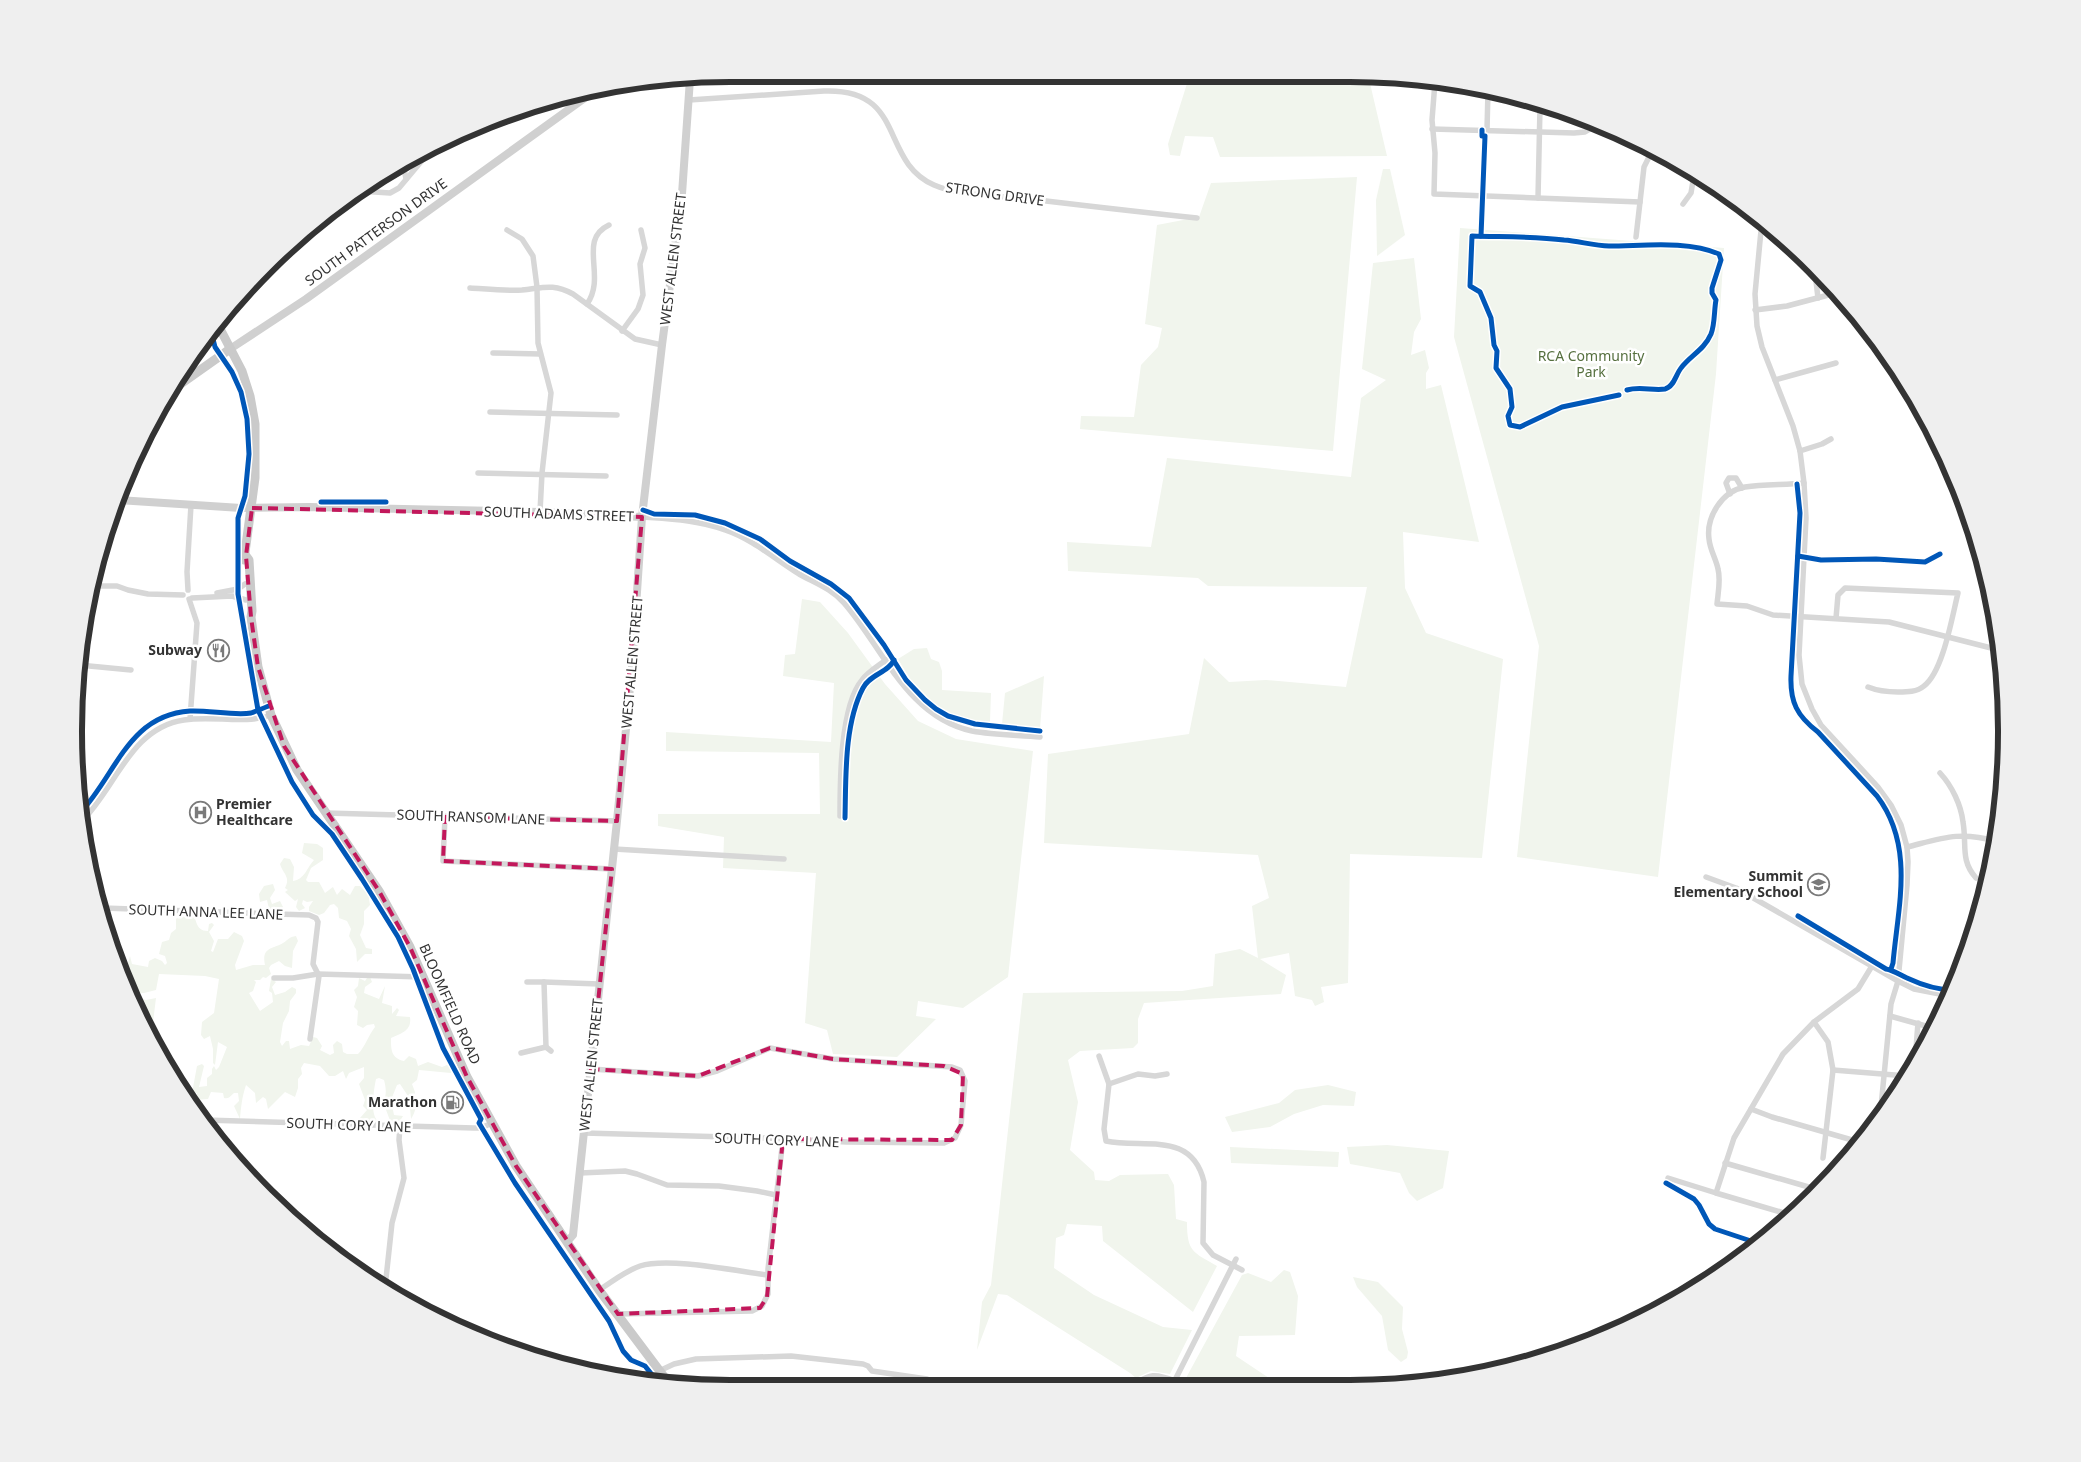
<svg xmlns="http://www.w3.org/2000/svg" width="2081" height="1462" font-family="'Noto Sans',sans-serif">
<rect width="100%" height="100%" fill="#fff"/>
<g fill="#f1f5ed">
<path d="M 1190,74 L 1366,75 L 1369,79 L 1387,156 L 1220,157 L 1213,137 L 1185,136 L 1180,156 L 1170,155 L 1168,144 Z"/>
<path d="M 1383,169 L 1390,169 L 1405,235 L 1377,256 L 1376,200 Z"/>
<path d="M 1357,177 L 1333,451 L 1080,429 L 1081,416 L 1134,417 L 1141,365 L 1158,347 L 1162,328 L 1145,324 L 1157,225 L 1199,217 L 1211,183 Z"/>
<path d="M 1460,228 L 1724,248 L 1716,374 L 1658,877 L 1517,857 L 1539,646 L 1454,337 Z"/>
<path d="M 1414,258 L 1421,319 L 1414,332 L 1411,355 L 1425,350 L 1429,368 L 1426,373 L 1426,389 L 1441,385 L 1479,542 L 1403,532 L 1405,588 L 1426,633 L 1503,659 L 1482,858 L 1350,854 L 1348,983 L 1321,987 L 1324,1002 L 1315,1006 L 1312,1000 L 1295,996 L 1289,953 L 1260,959 L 1286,975 L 1281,994 L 1144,1003 L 1138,1019 L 1138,1043 L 1133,1048 L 1080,1051 L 1068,1060 L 1078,1102 L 1070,1150 L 1094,1172 L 1095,1180 L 1109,1181 L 1120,1175 L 1168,1174 L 1174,1185 L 1176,1219 L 1187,1222 C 1187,1252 1193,1252 1217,1266 L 1193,1312 L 1103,1241 L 1102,1226 L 1067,1224 L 1064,1235 L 1056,1238 L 1054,1268 L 1094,1295 L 1163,1327 L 1192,1330 L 1170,1374 L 1151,1371 L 1136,1378 L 1130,1373 L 1007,1295 L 998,1294 L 977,1350 L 982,1302 L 991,1285 L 1023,993 L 1182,991 L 1213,986 L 1215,954 L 1240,949 L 1258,958 L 1252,906 L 1269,898 L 1258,855 L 1044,843 L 1048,754 L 1189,734 L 1204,658 L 1229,682 L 1266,680 L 1346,687 L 1367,587 L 1208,586 L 1198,578 L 1068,571 L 1067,542 L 1151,547 L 1167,458 L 1351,477 L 1361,398 L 1386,380 L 1362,369 L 1373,263 Z"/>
<path d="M 802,599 L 820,602 L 848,633 L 885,684 L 918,721 L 956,739 L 1033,751 L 1008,977 L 963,1008 L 918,1001 L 916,1016 L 936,1019 L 897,1057 L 833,1054 L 827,1030 L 805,1023 L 816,873 L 723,868 L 724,837 L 658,826 L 658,814 L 820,814 L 819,753 L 666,751 L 666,732 L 831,742 L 834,683 L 783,676 L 785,655 L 795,654 Z"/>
<path d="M 927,648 L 931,659 L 939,662 L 942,671 L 942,690 L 991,693 L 990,722 C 944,719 919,698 898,659 L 914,649 Z"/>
<path d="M 1044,676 L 1040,729 L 1002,724 L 1005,693 Z"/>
<path d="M 304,843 L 317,844 L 323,848 L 323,860 L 311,868 L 306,880 L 308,882 L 319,882 L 325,893 L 333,887 L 337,895 L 342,889 L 350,895 L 355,886 L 360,886 L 366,892 L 371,894 L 369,899 L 370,905 L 364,911 L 364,924 L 360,935 L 366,948 L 372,949 L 372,954 L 365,954 L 357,962 L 356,949 L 349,936 L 351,929 L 347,921 L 339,918 L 338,908 L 334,904 L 330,905 L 324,913 L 319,915 L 309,911 L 309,907 L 313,901 L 307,902 L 303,900 L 302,904 L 305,908 L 299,911 L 296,907 L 298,899 L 295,901 L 285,892 L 288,890 L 285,888 C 291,877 283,874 280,864 L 284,858 L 290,859 L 294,867 L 293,881 C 305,879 306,869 314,860 L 302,853 Z"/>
<path d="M 273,884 L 275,890 L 270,898 L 272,904 L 280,901 L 283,907 L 281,912 L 269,909 L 267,900 L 260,902 L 259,894 L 264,886 Z"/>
<path d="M 190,909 C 198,918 194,931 208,931 L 209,924 L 212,923 L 214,925 L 209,932 L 214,941 L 211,951 L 213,952 L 218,939 L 228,939 L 234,932 L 242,936 L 244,941 L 235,965 L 236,970 L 253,965 L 265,965 C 261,947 273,949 283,943 C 288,940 289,937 296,936 L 298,941 L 293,951 L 292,968 L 285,966 L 279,961 L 271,965 L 269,968 L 271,974 L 266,978 L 263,977 L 260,980 L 254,980 L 256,982 L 253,991 L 249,993 L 260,1011 L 273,1002 L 272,993 L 269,991 L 271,979 L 276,982 L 272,987 L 275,995 L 285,992 L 292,987 L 296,989 L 296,993 L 290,1001 L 289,1011 L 283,1023 L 280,1042 L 282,1046 L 286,1041 L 289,1041 L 290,1049 L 301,1045 L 309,1046 L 313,1037 L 317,1038 L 322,1046 L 320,1050 L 330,1055 L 334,1053 L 333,1045 L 337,1041 L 342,1044 L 343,1052 L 347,1054 L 358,1054 C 365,1047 368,1036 375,1027 L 374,1024 L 367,1025 L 363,1028 L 357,1025 L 358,1011 L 354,1007 L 357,997 L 354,990 L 358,986 L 359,978 L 365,981 L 367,978 L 370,977 L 372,982 L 365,987 L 364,993 L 379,999 L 385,986 L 382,1003 L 392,1006 L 392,1014 L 397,1008 L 399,1010 L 396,1016 L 410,1017 C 412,1031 401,1033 391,1038 C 391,1050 391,1058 404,1061 L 409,1056 L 416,1059 L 418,1066 L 428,1062 L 442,1067 L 447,1065 L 451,1068 L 451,1073 L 419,1070 L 417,1080 L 412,1084 L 415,1092 L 413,1101 C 417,1108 415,1112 411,1119 L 410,1108 L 406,1105 L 408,1096 L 400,1084 L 397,1085 L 391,1100 L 394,1115 L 403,1116 L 398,1124 L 391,1123 L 383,1102 C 387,1096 386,1087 384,1080 L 379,1078 L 376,1079 C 374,1089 370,1113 377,1120 L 374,1123 L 362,1121 L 360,1118 L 367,1110 L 363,1106 L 365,1100 L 359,1084 L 364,1078 L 364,1067 L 349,1073 L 346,1079 L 343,1071 L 335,1076 L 329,1076 L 320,1066 L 304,1063 L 301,1068 L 302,1074 L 298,1079 L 298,1088 L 295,1097 L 285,1092 L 268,1109 L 266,1099 L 263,1097 L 256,1103 L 255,1093 L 246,1085 C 242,1097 241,1107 240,1119 L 234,1106 L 239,1101 L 238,1093 L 234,1093 C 230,1096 230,1099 224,1098 L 223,1093 L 211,1092 L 208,1099 L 195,1100 L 197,1093 L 192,1093 L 197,1066 L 202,1064 L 204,1066 L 199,1087 L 207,1086 L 207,1078 L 212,1074 L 212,1069 L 214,1066 L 216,1070 L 219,1067 L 227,1047 L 218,1042 L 215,1065 L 213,1063 L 213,1049 L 210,1036 L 204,1039 L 201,1035 L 202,1022 L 214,1013 L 219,979 L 205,976 L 159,974 L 156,990 L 144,993 L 138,993 L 132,990 L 123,966 L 128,963 L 130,956 L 132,964 L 148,967 L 149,961 L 155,958 L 162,961 L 165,965 L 167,963 L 165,956 L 159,954 L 162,942 L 169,940 L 171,933 L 176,929 L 176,919 L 179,916 L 185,917 Z"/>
<path d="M 133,996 L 146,1000 L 156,998 L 151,1039 L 145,1028 L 145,1010 L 137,1009 Z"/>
<path d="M 1328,1085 L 1356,1092 L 1354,1106 L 1323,1105 L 1294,1114 L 1270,1127 L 1232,1132 L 1225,1117 L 1279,1103 L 1295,1090 Z"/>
<path d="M 1387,1145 L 1449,1151 L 1443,1188 L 1417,1201 L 1409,1193 L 1400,1173 L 1350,1164 L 1347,1147 Z"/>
<path d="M 1230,1147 L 1339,1152 L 1338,1167 L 1231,1163 Z"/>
<path d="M 1284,1270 L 1290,1272 L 1298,1296 L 1295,1335 L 1239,1336 L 1236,1356 L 1272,1380 L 1274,1388 L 1203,1388 L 1186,1378 L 1242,1275 L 1248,1273 L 1271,1282 Z"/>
<path d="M 1353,1277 L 1378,1282 L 1403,1307 L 1402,1329 L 1408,1352 L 1407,1358 L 1401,1362 L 1388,1350 L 1382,1316 L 1357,1287 Z"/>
</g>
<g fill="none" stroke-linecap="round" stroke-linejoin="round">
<g stroke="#d7d7d7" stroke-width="5.5">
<path d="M 1435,82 L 1432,120 L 1435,153 L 1434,194 L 1640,202"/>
<path d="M 689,100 L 824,91 C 907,88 879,161 934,185 C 959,196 992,195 1020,198 C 1079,205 1137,212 1197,218"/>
<path d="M 1432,129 L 1574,133 L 1585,132 L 1595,126"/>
<path d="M 1487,130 L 1488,90"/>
<path d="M 403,163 L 406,179"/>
<path d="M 359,191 L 390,193 L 399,188 L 435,145"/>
<path d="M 1538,198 L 1540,107"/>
<path d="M 1683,204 L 1691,193 L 1694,175"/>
<path d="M 1762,220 L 1755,294 L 1757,326 L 1762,347 L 1793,426 L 1800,451 L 1804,483 L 1806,518 L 1799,655 L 1802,684 L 1812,709 L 1821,725 L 1878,787 L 1891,805 L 1901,825 L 1907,847 L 1908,862 L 1907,885 L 1898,981 L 1891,1004 L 1880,1117"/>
<path d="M 507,230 L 522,239 L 533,256 L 537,287 L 538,343 L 551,393 L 542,473 L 540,512"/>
<path d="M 1636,237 L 1644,167 L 1653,149"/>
<path d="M 1815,273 L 1818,298"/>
<path d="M 470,288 C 487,289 505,291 522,290 C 543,288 553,283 573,294 L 635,339 L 662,345"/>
<path d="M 587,304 C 607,276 577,240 609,225"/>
<path d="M 1755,310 L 1787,306 L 1836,293"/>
<path d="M 622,331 L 638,309 L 643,295 L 640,264 L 645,248 L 641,230"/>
<path d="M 493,353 L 540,354"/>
<path d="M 1775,380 L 1836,363"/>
<path d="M 490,412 L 617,415"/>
<path d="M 1800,451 L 1822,444 L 1831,439"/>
<path d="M 478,473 L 606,476"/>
<path d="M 1804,483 C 1785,485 1764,484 1745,487 C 1722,491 1706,517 1709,539 C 1710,550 1716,559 1718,569 C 1721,580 1718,593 1717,604 L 1747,606 L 1773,615 L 1889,622 L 1999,650"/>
<path d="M 1730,494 L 1726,483 L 1729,478 L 1736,478 L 1742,488"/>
<path d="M 642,517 C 670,519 698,520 725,530 C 752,539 775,559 799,574 C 815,583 832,589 844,603 C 883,648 907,717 972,731 C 994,735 1017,735 1040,737"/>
<path d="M 95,586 L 117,586 L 128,590 L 148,594 L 183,595"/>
<path d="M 188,590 L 187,572 L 191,505"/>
<path d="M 217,593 L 238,589 L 245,584"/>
<path d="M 192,598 L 232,596 L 246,600"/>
<path d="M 189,599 L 197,623 L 190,719"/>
<path d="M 1836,618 L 1838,595 L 1845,588 L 1958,593 C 1952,617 1943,672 1924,686 C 1917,692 1907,692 1898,692 C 1887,692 1878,691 1868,687"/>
<path d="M 79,665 L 131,670"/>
<path d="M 1998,686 L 2002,674"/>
<path d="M 1940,773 C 1952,786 1961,805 1963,822 C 1967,845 1960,860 1976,878"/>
<path d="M 325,813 L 617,821"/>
<path d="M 840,816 C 840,782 840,706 862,680 C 868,672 878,666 886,660"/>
<path d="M 445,817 L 443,861 L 612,869"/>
<path d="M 81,822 C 116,788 130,728 184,720 C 214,715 243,725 271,715"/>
<path d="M 1907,847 C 1943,838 1959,831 1996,841"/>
<path d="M 614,849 L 784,859"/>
<path d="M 1706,877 L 1736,888 L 1898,981 L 1914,989 L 1950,996"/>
<path d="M 103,908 L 309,915 L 316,918 L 318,922 L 313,964 L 319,976 L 310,1039"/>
<path d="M 274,978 L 293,978 L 318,974 L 423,977"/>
<path d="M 527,982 L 544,982 L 546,1047"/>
<path d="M 544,982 L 599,984"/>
<path d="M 1890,1016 L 1933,1028"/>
<path d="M 1814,1022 L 1828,1042 L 1833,1070 L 1823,1158"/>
<path d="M 521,1053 L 546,1047 L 551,1051"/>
<path d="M 1099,1056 L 1109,1084 L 1104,1129 L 1106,1141 C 1143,1149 1192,1130 1204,1182 L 1203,1243 L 1213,1255 L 1242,1270"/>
<path d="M 1915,1061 L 1918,1023"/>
<path d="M 1833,1070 L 1907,1076"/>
<path d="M 1109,1084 L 1138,1074 L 1155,1076 L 1167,1074"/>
<path d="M 1751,1109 L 1772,1117 L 1859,1142"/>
<path d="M 204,1120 L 474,1128 L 481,1128 L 492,1123"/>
<path d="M 584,1133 L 765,1138 L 847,1142 L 944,1143 L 955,1138 L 961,1125 L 965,1081 L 960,1070 L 952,1067 L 833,1059 L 770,1048 L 717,1071 L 698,1076 L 591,1069"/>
<path d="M 1725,1163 L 1819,1190"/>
<path d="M 580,1173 L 625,1171 L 637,1174 L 667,1185 L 719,1186 L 757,1191 L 776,1195"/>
<path d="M 1668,1178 L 1716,1193"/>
<path d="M 1791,1215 L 1716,1193 L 1734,1138 L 1783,1054 L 1814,1022 L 1858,989 L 1872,966"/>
<path d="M 385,1288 L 392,1223 L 404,1178 L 399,1140 L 400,1126"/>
<path d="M 599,1290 C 612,1282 625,1271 640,1266 C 669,1257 736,1271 768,1275"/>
<path d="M 618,1314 L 752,1311 L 762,1306 L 768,1294 L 768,1269 L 783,1139"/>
<path d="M 642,1379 L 674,1364 L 696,1359 L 791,1356 L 863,1364 L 868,1366 L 872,1371 L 927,1379 L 926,1386 L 943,1388"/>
<path d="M 1127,1388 C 1149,1376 1150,1371 1175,1381"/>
<path d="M 1171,1388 L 1236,1259"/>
</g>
<g stroke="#d0d0d0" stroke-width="8">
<path d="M 230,349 L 306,299 L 593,92"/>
<path d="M 118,500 L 241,508 L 309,507 L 540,512 L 642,517"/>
<path d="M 567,1242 L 573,1235 L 617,821 L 632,667 L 642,517 L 662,345 L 682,194 L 690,79"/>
</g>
<g stroke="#cacaca" stroke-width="9">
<path d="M 217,323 L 242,371 L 250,396 L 255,424 L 255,478 L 244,560"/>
<path d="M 172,390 L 230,349"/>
<path d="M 246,556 L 249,560 L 252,611 L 251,617 L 258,667 L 271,715 L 297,770 L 379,891 L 410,947 L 467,1077 L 516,1166 L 599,1290 L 668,1382"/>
</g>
<defs>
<g id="cycleway">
<path d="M 1481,236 L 1485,136 L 1482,136 L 1482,130"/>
<path d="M 211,331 L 215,347 L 232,372 L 241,392 L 247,419 L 249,454 L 245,496 L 238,518 L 238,594 L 258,710 L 292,782 L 313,815 L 332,834 L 362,879 L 398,937 L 413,969 L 443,1048 L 481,1119 L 479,1123 L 515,1183 L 609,1321 L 623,1351 L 631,1360 L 645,1366 L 657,1381"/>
<path d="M 1619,395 L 1562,407 L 1520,427 L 1510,425 L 1508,416 L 1512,407 L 1510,389 L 1496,368 L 1497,351 L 1494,345 L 1491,318 L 1480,292 L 1470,286 L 1472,236 C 1502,237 1534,236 1564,240 C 1579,241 1594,246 1609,246 C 1643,246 1687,240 1719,254 L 1721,260 L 1712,288 L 1712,293 L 1716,300 C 1714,310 1715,324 1711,334 C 1704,350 1691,355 1681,368 C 1676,374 1674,387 1665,389 C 1653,391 1640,386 1627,390"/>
<path d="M 1797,484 L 1800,513 L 1791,676 C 1790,702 1797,716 1818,732 L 1877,796 C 1915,846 1898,906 1893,963 L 1891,969"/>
<path d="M 321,502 L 386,502"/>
<path d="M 643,510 L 654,514 L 695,515 L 725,523 L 760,539 L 790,561 L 831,584 L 849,598 L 884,645 L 906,680 L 925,700 L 936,709 L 948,716 L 975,724 L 1040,731"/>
<path d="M 1798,556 L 1821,560 L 1876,559 L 1925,562 L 1940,554"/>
<path d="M 80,813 C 116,775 128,715 190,711 C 208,710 235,716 251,713 C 257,711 263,708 269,706"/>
<path d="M 845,818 C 846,778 844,724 863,688 C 870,674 888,673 894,660"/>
<path d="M 1798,916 L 1886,969 C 1893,970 1900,975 1907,978 C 1922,985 1936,990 1953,990"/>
<path d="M 1666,1183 L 1694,1199 L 1699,1205 L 1709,1224 L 1715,1229 L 1757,1243"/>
</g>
</defs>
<use href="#cycleway" stroke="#fff" stroke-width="8"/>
<use href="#cycleway" stroke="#0057b8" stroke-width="5"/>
</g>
<path fill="none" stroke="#c2185b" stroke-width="4" stroke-dasharray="10 6" stroke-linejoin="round" d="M 252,508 L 642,517 L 617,821 L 445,817 L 443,861 L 612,869 L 591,1069 L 698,1076 L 770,1048 L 833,1059 L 944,1066 L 963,1074 L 961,1125 L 952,1140 L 783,1139 L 767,1297 L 760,1308 L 618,1314 L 516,1166 L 467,1077 L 410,947 L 379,891 L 284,746 L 258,667 L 251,617 L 246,556 Z"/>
<defs>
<symbol id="restaurant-ring" viewBox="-11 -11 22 22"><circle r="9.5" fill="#fff" stroke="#7a7a7a" stroke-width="1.5"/><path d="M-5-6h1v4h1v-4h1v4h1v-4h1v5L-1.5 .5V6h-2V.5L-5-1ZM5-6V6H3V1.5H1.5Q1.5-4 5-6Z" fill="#7a7a7a"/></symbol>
<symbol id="hospital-ring" viewBox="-11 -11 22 22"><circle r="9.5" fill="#fff" stroke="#7a7a7a" stroke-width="1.5"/><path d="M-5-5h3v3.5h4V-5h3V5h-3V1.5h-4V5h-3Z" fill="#7a7a7a"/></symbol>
<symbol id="school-ring" viewBox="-11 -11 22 22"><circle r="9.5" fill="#fff" stroke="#7a7a7a" stroke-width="1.5"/><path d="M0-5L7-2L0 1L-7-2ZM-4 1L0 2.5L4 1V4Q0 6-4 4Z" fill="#7a7a7a"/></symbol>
<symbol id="fuel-ring" viewBox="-11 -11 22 22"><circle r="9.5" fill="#fff" stroke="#7a7a7a" stroke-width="1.5"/><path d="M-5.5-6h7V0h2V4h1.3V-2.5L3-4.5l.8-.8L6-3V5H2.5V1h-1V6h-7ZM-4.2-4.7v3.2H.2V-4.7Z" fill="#7a7a7a"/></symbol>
</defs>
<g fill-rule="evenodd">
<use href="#restaurant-ring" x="206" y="638" width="25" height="25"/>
<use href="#hospital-ring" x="188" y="800" width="25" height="25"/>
<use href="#school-ring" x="1806" y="872" width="25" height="25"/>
<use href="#fuel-ring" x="440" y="1090" width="25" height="25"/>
</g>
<g text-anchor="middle" stroke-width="5" stroke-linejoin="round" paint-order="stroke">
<g font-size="14" fill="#333" stroke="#fff">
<text transform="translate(995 194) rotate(8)" y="5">STRONG DRIVE</text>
<text transform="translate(376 232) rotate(-36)" y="5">SOUTH PATTERSON DRIVE</text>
<text transform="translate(673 259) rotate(-83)" y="5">WEST ALLEN STREET</text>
<text transform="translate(559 514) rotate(2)" y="5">SOUTH ADAMS STREET</text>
<text transform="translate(632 662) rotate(-85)" y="5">WEST ALLEN STREET</text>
<text transform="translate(471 817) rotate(2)" y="5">SOUTH RANSOM LANE</text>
<text transform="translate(206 912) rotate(2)" y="5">SOUTH ANNA LEE LANE</text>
<text transform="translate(450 1004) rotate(66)" y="5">BLOOMFIELD ROAD</text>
<text transform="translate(591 1065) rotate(-84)" y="5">WEST ALLEN STREET</text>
<text transform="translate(349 1125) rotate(2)" y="5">SOUTH CORY LANE</text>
<text transform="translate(777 1140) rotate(2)" y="5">SOUTH CORY LANE</text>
</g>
<g font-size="14" fill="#56703f" stroke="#fff">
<text x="1591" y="361">RCA Community<tspan x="1591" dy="16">Park</tspan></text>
</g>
<g font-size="14" font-weight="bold" fill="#333" stroke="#fff" text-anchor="end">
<text x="202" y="655">Subway</text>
<text x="216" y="809" text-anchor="start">Premier<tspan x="216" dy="16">Healthcare</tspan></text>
<text x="1803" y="881">Summit<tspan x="1803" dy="16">Elementary School</tspan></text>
<text x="437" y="1107">Marathon</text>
</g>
</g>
<path d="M0 0H2081V1462H0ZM730 82H1350A648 648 0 0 1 1998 730V732A648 648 0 0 1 1350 1380H730A648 648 0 0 1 82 732V730A648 648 0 0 1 730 82Z" fill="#efefef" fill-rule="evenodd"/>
<path fill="none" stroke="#333" stroke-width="6" d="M730 82H1350A648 648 0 0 1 1998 730V732A648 648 0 0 1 1350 1380H730A648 648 0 0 1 82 732V730A648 648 0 0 1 730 82Z"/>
</svg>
